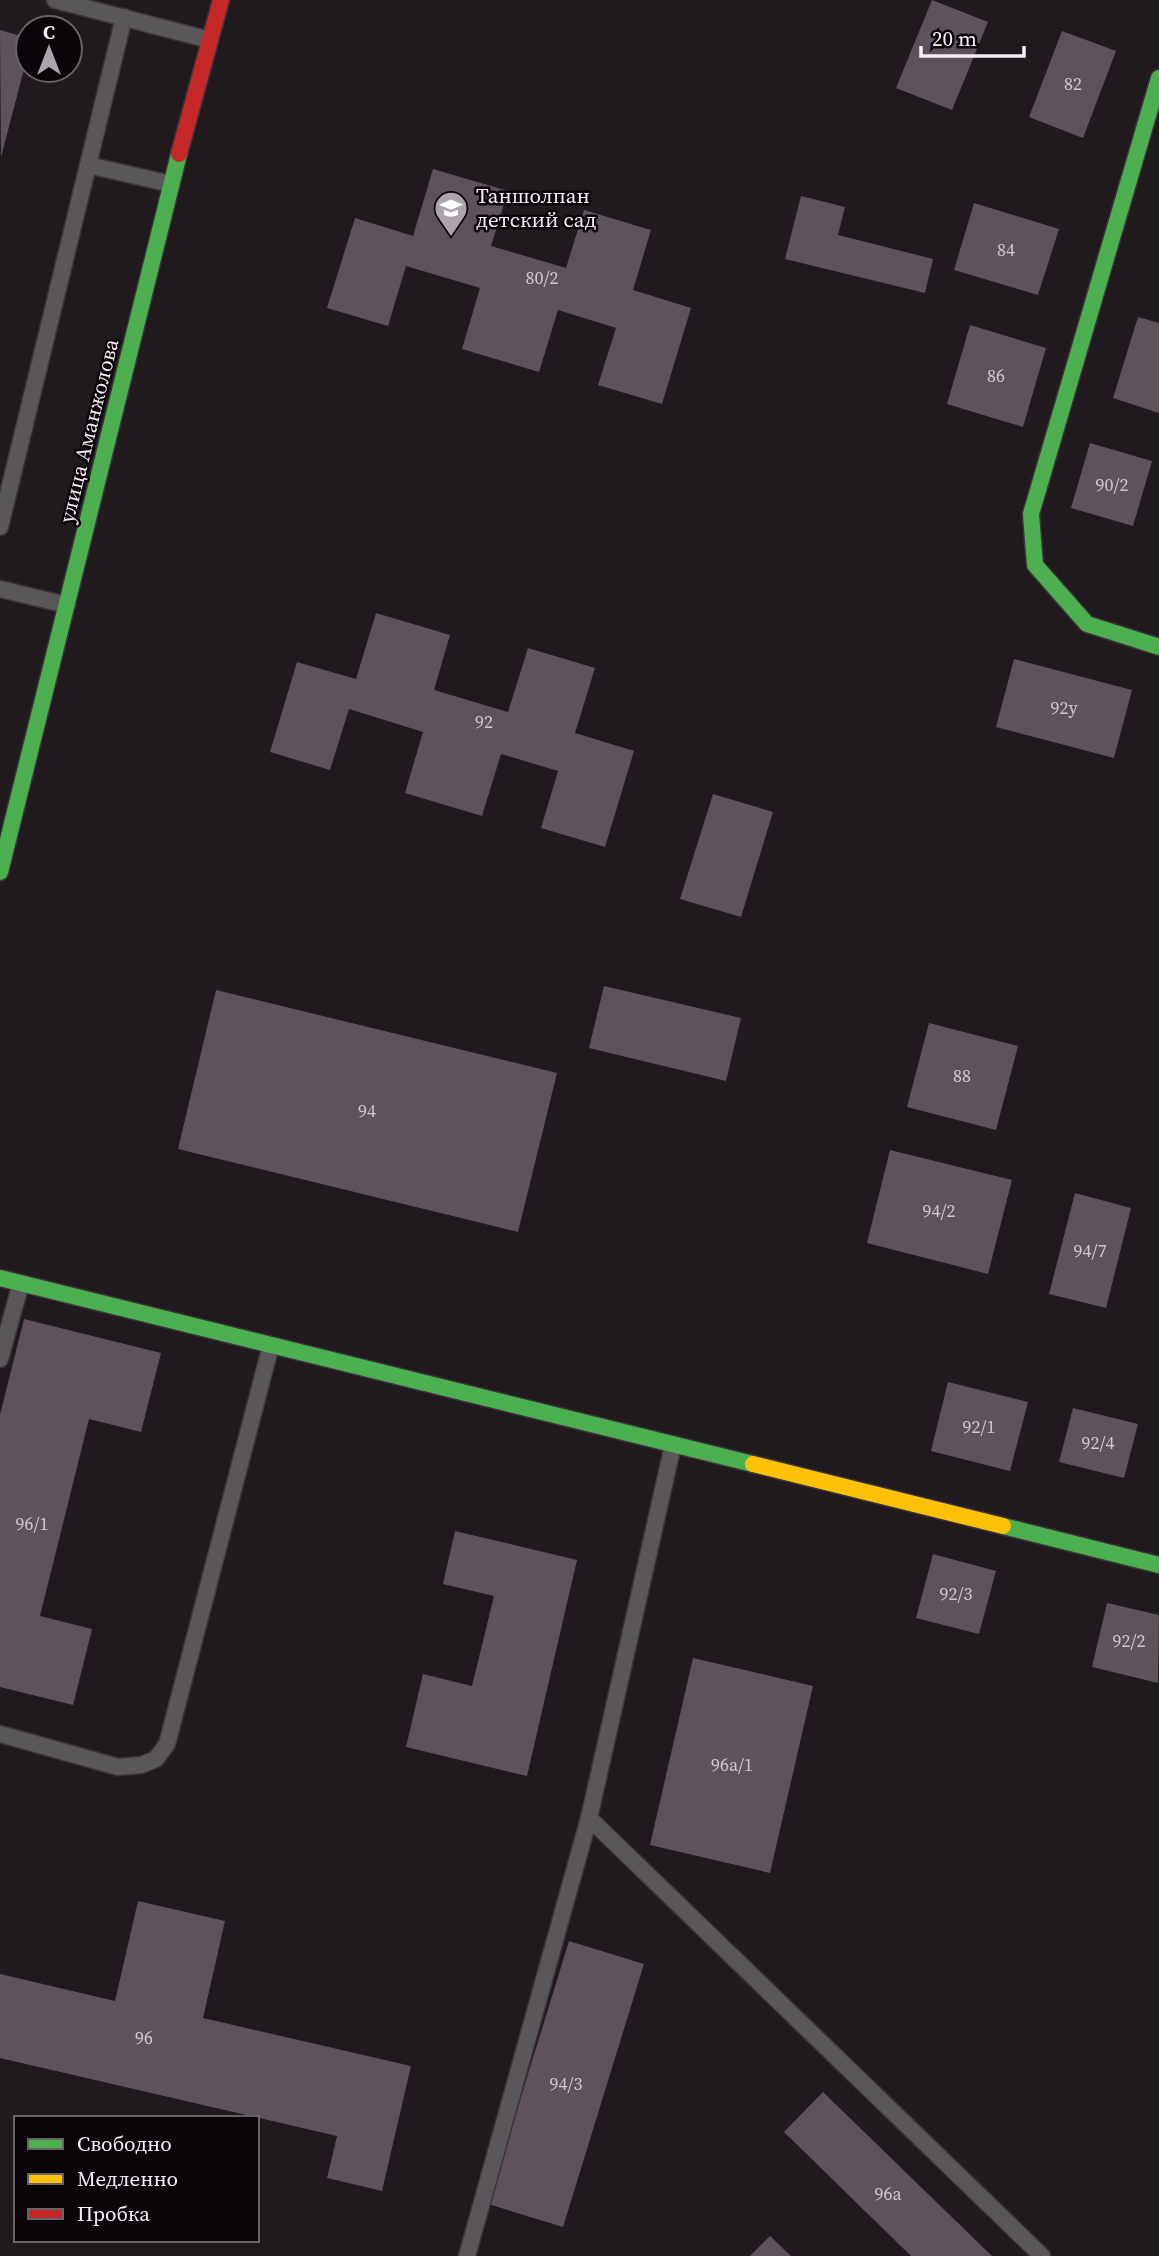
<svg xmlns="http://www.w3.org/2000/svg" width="1159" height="2256" font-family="'Source Serif 4',serif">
<rect width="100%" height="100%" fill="#201a1f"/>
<g fill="#5e525c">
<path d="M 932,0 L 988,22 L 952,110 L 896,88 Z"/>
<path d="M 0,30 L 28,38 L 28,54 L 1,157 Z"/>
<path d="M 1062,31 L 1116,51 L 1083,138 L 1029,117 Z"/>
<path d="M 433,169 L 508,191 L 491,246 L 566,268 L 584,210 L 651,230 L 633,290 L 691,308 L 662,404 L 598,385 L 616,328 L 558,310 L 539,372 L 462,349 L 480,288 L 406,266 L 388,326 L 327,308 L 355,218 L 413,236 Z"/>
<path d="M 801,196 L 845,207 L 838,235 L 933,259 L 925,293 L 785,259 Z"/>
<path d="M 974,203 L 1059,229 L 1038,295 L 954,270 Z"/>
<path d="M 1138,317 L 1159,323 L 1159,413 L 1113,398 Z"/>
<path d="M 970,325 L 1046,348 L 1023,427 L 947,404 Z"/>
<path d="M 1090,443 L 1152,461 L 1133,526 L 1071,508 Z"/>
<path d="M 376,613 L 450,635 L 434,690 L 508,712 L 528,648 L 595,668 L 575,733 L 634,751 L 605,847 L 541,828 L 558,771 L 501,754 L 482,816 L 405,793 L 423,732 L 349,709 L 330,770 L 270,752 L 297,662 L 356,679 Z"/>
<path d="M 1014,659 L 1132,690 L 1114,758 L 996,727 Z"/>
<path d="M 713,794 L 773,812 L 741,917 L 680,899 Z"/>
<path d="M 604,986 L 741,1018 L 726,1081 L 589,1048 Z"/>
<path d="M 216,990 L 557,1073 L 518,1232 L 178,1149 Z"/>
<path d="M 929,1023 L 1018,1046 L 996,1130 L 907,1107 Z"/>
<path d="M 890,1150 L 1012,1180 L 988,1274 L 867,1243 Z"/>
<path d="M 1075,1193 L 1131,1208 L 1106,1308 L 1049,1294 Z"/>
<path d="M 24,1319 L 161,1353 L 141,1432 L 89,1419 L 40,1616 L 92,1629 L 73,1705 L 0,1687 L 0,1415 Z"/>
<path d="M 948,1382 L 1028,1402 L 1010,1471 L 931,1451 Z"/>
<path d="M 1073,1408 L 1138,1424 L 1124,1478 L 1059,1462 Z"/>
<path d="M 455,1531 L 577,1560 L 527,1776 L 406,1747 L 423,1674 L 472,1686 L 494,1596 L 443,1584 Z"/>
<path d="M 933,1554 L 996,1571 L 979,1634 L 916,1618 Z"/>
<path d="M 1107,1603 L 1159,1615 L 1158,1683 L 1092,1667 Z"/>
<path d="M 693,1658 L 813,1686 L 770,1873 L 650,1845 Z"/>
<path d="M 138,1901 L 225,1921 L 203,2018 L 411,2066 L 382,2191 L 327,2178 L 337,2136 L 0,2058 L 0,1974 L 115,2001 Z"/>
<path d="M 569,1941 L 644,1964 L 563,2227 L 488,2204 Z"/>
<path d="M 823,2092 L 992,2256 L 911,2256 L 784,2132 Z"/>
<path d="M 770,2236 L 791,2256 L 750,2256 Z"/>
</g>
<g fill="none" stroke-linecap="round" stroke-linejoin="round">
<defs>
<g id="lane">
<path d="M 55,0 L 210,40"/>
<path d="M 88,165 L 171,184"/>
<path d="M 0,527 L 124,17"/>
<path d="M 0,589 L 67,605"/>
<path d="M 0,1359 L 21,1283"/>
<path d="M 673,1445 L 589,1818 L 1042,2256"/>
<path d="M 0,1734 L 118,1767 L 141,1765 L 156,1759 L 167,1744 L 271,1345"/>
<path d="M 467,2256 L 589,1818"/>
</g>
<g id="fast">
<path d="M 1159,78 L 1031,514 L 1035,565 L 1087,624 L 1159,647"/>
<path d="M 0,872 L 179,154"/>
<path d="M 0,1278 L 753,1464"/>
<path d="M 1003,1526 L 1159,1565"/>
</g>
<path id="slow" d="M 753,1464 L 1003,1526"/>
<path id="jam" d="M 179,154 L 221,0"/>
</defs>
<use href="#lane" stroke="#393438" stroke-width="19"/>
<use href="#fast" stroke="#393438" stroke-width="19"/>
<use href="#slow" stroke="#393438" stroke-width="19"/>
<use href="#jam" stroke="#393438" stroke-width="19"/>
<use href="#lane" stroke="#5a575a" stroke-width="16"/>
<use href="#fast" stroke="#4caf50" stroke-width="16"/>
<use href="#slow" stroke="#ffc107" stroke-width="16"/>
<use href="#jam" stroke="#c62828" stroke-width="16"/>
</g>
<defs>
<symbol id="school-pin" viewBox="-11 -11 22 30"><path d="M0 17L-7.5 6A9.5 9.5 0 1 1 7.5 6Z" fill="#aca4aa" stroke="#090508"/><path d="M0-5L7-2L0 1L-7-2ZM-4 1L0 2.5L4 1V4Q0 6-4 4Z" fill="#fff"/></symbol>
</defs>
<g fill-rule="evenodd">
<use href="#school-pin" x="432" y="189" width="38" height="52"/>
</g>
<g text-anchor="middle" stroke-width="5" stroke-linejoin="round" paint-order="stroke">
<g font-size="18" fill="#d1c8cf">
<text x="1073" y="90">82</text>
<text x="1006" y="256">84</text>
<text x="542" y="284">80/2</text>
<text x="996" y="382">86</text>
<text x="1112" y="491">90/2</text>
<text x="1064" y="714">92у</text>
<text x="484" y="728">92</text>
<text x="962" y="1082">88</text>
<text x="367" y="1117">94</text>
<text x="939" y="1217">94/2</text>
<text x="1090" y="1257">94/7</text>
<text x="979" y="1433">92/1</text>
<text x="1098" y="1449">92/4</text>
<text x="32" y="1530">96/1</text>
<text x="956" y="1600">92/3</text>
<text x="1129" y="1647">92/2</text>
<text x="732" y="1771">96а/1</text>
<text x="144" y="2044">96</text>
<text x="566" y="2090">94/3</text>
<text x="888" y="2200">96а</text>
</g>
<g font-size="21" fill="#f7eff5" stroke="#090508" text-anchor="start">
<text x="476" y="203">Таншолпан<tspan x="476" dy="24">детский сад</tspan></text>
</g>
<g font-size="21" fill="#f7eff5" stroke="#090508">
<text transform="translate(89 431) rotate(-76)" y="7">улица Аманжолова</text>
</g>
</g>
<rect x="14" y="2116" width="245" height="126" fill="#090508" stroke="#686367" stroke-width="2"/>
<rect x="28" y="2139" width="35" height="10" fill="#4caf50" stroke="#686367" stroke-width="2"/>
<text x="77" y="2151" font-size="21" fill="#f7eff5">Свободно</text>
<rect x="28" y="2174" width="35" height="10" fill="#ffc107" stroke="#686367" stroke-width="2"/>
<text x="77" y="2186" font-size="21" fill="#f7eff5">Медленно</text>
<rect x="28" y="2209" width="35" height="10" fill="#c62828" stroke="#686367" stroke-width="2"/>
<text x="77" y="2221" font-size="21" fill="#f7eff5">Пробка</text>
<g transform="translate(49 49)"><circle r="33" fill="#090508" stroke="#686367" stroke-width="2"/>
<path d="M0-5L12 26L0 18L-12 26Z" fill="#aca4aa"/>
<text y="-10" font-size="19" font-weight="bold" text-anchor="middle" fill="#f7eff5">С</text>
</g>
<path d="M921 46v10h103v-10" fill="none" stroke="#f7eff5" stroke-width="3.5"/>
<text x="932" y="46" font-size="21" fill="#f7eff5" stroke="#090508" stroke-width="5" paint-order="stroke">20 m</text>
</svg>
